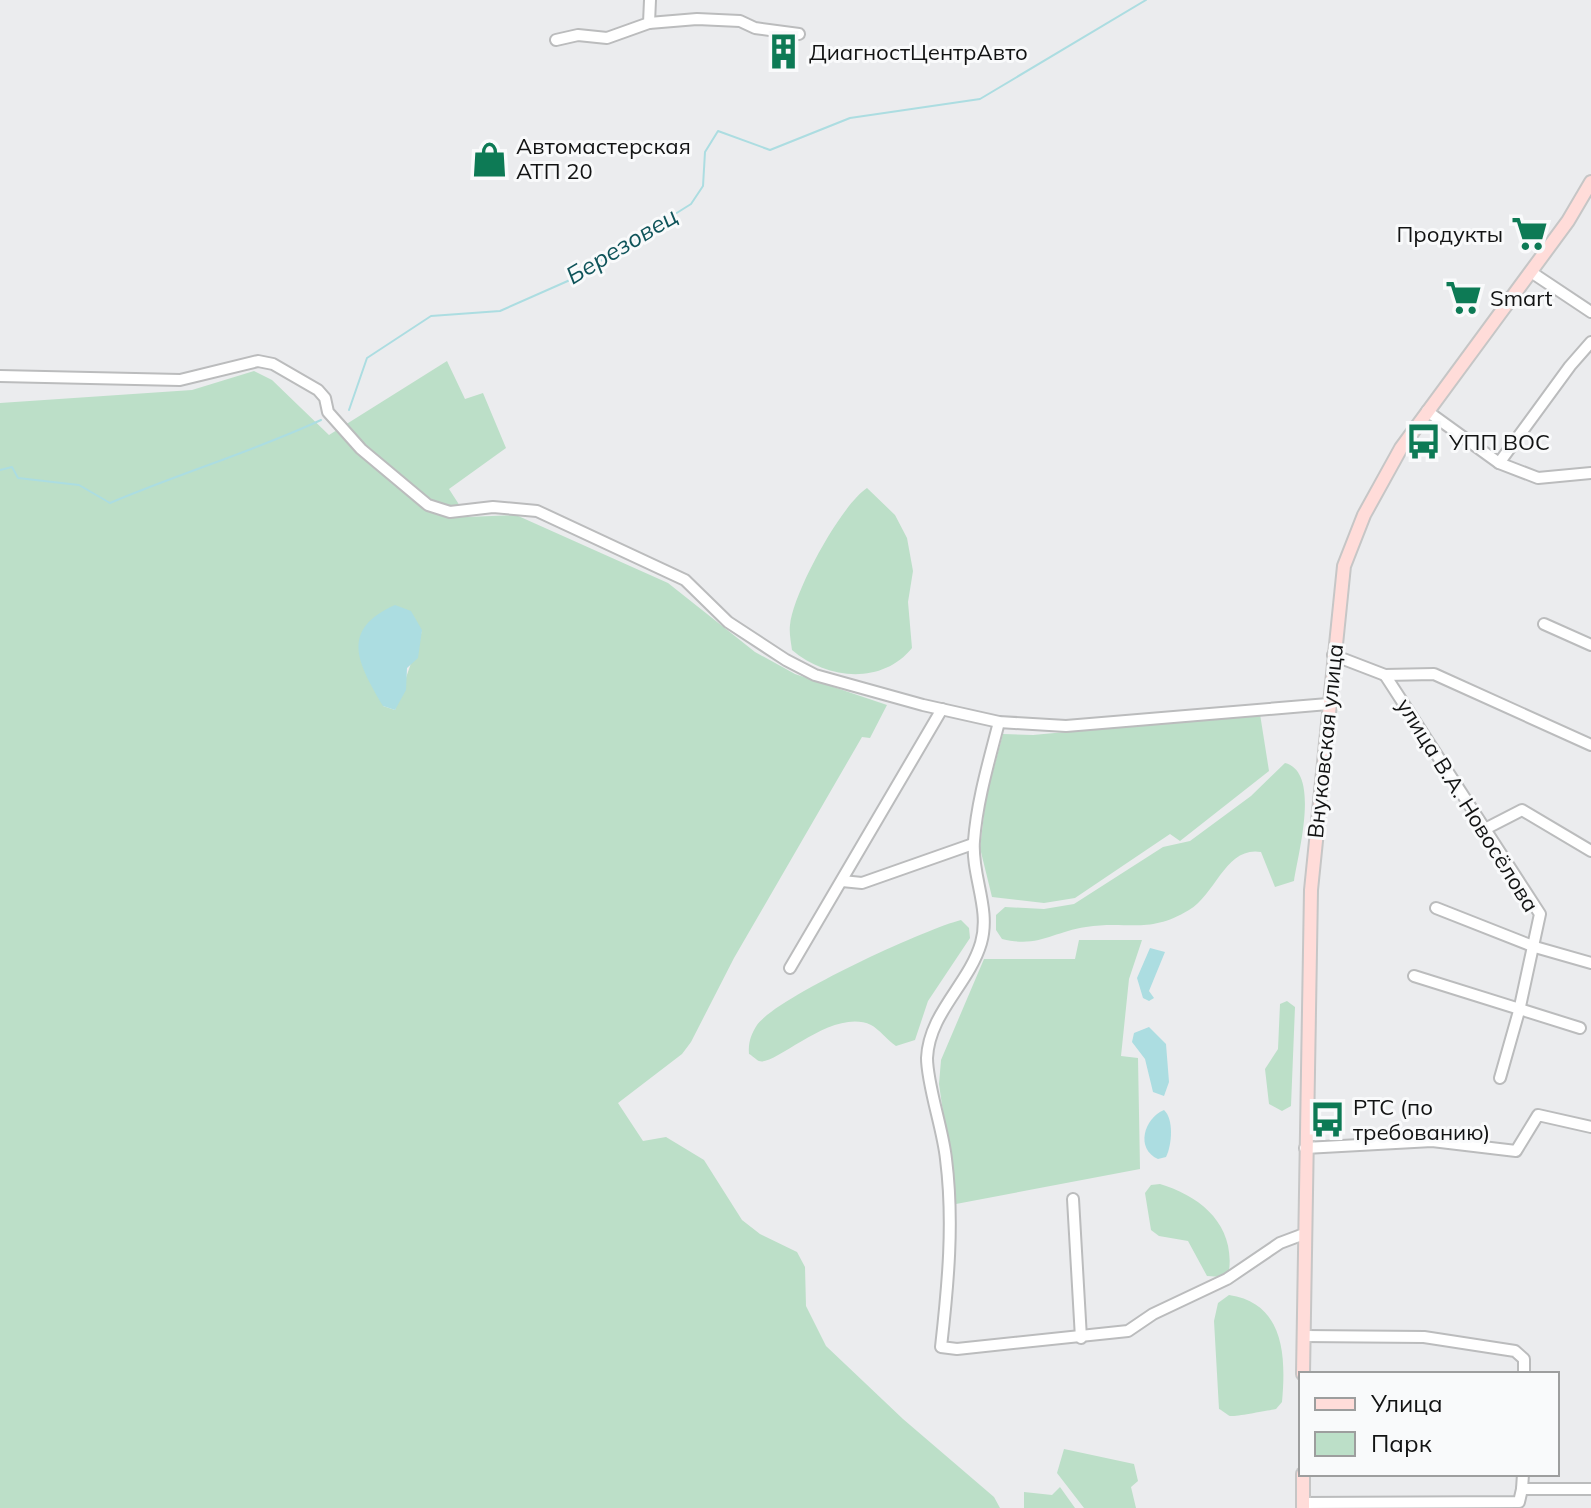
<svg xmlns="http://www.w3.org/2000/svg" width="1591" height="1508" font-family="Mulish,sans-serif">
<rect width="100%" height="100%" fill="#ebecee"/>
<g fill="#bcdfc8" fill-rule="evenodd">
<path d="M 447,361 L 465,399 L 483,393 L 506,448 L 449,489 L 467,517 L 516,515 L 668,583 L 755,652 L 795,674 L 887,705 L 870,738 L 862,737 L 734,958 L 691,1042 L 682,1054 L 618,1103 L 643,1141 L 666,1137 L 704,1160 L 742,1220 L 760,1234 L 797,1252 L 805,1267 L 806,1306 L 826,1346 L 903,1419 L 994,1497 L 1000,1508 L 0,1508 L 0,403 L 192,390 L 254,371 L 272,380 L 329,435 ZM 422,631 L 395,710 L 383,706 Z"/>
<path d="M 867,488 L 895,515 L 907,538 L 913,571 L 908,602 L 912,648 C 882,685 827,680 792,650 C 791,642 789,633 790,625 C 793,593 841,505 867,488 Z"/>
<path d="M 1260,714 L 1269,771 L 1180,841 L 1170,834 L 1075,898 L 1044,903 L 992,897 L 980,848 L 986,797 L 1003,734 L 1033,735 Z"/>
<path d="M 1285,763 C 1321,772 1298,853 1294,881 L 1275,887 L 1261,852 C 1226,846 1216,894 1189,910 C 1148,935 1127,920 1086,927 C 1052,932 1039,948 1002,939 L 996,930 L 996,915 L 1005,907 L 1044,909 L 1074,904 L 1163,847 L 1190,841 L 1251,796 Z"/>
<path d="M 961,920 L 969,928 L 970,938 L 928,1001 L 915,1040 L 896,1046 C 887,1040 879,1029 871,1025 C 832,1007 775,1067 759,1061 C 758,1061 750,1054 749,1054 C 748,1043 751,1034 757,1025 C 777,997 925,929 961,920 Z"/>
<path d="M 1079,940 L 1142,940 L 1129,979 L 1121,1056 L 1138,1058 L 1140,1169 L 956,1204 L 939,1084 L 941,1060 L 984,959 L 1075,959 Z"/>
<path d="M 1287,1001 L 1295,1007 L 1291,1106 L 1282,1111 L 1269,1104 L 1265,1069 L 1278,1049 L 1280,1004 Z"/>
<path d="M 1160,1184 C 1200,1196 1235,1224 1229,1271 L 1222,1277 L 1207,1276 L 1188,1241 L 1159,1236 L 1151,1230 L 1145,1193 L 1151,1185 Z"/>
<path d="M 1229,1295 C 1285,1303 1286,1358 1282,1402 L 1276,1409 C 1269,1410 1234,1417 1230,1416 C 1229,1416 1220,1409 1219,1409 L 1214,1321 L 1218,1303 Z"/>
<path d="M 1064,1449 L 1134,1464 L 1138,1481 L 1131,1487 L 1136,1508 L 1084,1508 L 1057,1473 Z"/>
<path d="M 1060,1487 L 1075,1508 L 1024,1508 L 1024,1492 L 1052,1495 Z"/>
</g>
<g fill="#acdde1">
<path d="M 395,605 L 411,611 L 422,630 L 418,658 L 407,668 L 406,690 L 395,710 L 383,706 C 358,663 339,630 395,605 Z"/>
<path d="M 1150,948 L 1165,952 L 1149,991 L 1154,998 L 1149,1001 L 1143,998 L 1137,978 Z"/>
<path d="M 1149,1027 L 1166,1044 L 1169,1082 L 1164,1096 L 1153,1092 L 1145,1059 L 1132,1042 L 1134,1033 Z"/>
<path d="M 1164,1110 C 1174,1119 1172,1145 1166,1157 L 1158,1159 C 1135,1149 1144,1118 1164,1110 Z"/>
</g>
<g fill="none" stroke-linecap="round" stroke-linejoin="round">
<g stroke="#acdde1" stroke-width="2">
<path d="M 349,410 L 367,358 L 431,316 L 500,311 L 570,280 L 691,204 L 703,186 L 705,152 L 718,131 L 770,150 L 850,118 L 980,99 L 1146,0"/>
<path d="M 0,470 L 12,467 L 18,478 L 79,485 L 110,503 C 180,473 252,452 321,420"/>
</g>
<defs>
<g id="minor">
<path d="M 649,23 L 697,19 L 740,21 L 755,28 L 799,34"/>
<path d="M 556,40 L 578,35 L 607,38 L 649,23 L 650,0"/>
<path d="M 1531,272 L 1591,312"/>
<path d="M 0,376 L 180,380 L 258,361 L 273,364 L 318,390 L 325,398 L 328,412 L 361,449 L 428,505 L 450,512 L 493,507 L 537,511 L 685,580 L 728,622 L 786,660 L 815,675 L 923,705 L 999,722 L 1066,726 L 1328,704"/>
<path d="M 1427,411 L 1499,463 L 1538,478 L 1591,473"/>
<path d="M 1499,463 L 1570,366 L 1591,342"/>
<path d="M 1544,624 L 1591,645"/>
<path d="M 1333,655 L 1385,675 L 1434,674 L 1591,745"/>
<path d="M 1385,675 L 1540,914 L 1519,1011 L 1500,1078"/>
<path d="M 999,722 C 989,761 977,801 974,841 C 971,875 991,909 981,943 C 969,984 929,1013 927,1058 C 927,1085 943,1129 946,1159 C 954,1222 948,1285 941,1347 L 957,1349 L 1128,1331 L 1153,1314 L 1227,1279 L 1280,1243 L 1304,1234"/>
<path d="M 1485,829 L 1522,810 L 1591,851"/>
<path d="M 842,881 L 862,883 L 973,844"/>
<path d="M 1436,908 L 1535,947 L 1591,963"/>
<path d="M 790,968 L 942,709"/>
<path d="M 1414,976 L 1580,1028"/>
<path d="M 1305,1148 L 1432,1141 L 1516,1151 L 1538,1115 L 1591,1127"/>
<path d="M 1073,1199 L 1081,1338"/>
<path d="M 1303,1336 L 1424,1337 L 1515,1351 L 1524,1359 L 1524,1374"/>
<path d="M 1522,1489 L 1523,1474"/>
<path d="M 1303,1503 L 1519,1502 L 1522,1489 L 1591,1489"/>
</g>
<g id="major">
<path d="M 1303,1374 L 1311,890 L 1344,566 L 1364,515 L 1401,448 L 1568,221 L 1591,182"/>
<path d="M 1303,1474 L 1303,1508"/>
</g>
</defs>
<use href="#minor" stroke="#bbbcbd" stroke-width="14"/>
<use href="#major" stroke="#c6c6c6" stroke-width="16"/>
<use href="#minor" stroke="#fff" stroke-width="10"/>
<use href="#major" stroke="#ffdcd9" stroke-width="12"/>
</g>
<defs>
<symbol id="building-bare" viewBox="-9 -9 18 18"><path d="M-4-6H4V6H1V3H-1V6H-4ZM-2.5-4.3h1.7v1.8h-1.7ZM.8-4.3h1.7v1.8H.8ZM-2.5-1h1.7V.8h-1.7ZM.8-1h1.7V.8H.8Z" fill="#0d7a55" stroke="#f9fafb" stroke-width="2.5" paint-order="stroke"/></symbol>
<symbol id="shop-bare" viewBox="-9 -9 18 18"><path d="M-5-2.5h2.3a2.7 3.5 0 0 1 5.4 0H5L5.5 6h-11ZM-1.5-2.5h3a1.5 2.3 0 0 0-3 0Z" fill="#0d7a55" stroke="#f9fafb" stroke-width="2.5" paint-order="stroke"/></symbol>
<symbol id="supermarket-bare" viewBox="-9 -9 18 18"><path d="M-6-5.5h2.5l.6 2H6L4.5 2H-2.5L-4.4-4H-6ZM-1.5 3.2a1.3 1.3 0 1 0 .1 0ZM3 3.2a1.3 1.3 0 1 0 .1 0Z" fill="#0d7a55" stroke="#f9fafb" stroke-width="2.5" paint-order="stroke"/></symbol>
<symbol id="bus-bare" viewBox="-9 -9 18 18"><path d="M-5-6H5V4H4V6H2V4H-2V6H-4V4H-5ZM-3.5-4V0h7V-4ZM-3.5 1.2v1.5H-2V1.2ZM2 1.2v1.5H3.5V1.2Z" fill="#0d7a55" stroke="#f9fafb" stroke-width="2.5" paint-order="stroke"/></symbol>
</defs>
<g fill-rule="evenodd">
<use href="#building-bare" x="758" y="26" width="51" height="51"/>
<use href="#shop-bare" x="464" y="134" width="51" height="51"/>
<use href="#supermarket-bare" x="1504" y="208" width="51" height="51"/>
<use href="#supermarket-bare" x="1438" y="272" width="51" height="51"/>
<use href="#bus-bare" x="1398" y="416" width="51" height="51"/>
<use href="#bus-bare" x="1302" y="1094" width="51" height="51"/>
</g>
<g text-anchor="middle" stroke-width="6" stroke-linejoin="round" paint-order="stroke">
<g font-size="22" fill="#121313" stroke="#f9fafb" text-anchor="start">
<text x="809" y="60">ДиагностЦентрАвто</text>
<text x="516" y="154">Автомастерская<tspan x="516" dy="25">АТП 20</tspan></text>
<text x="1503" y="242" text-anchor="end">Продукты</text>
<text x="1490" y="306">Smart</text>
<text x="1449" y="450">УПП ВОС</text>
<text x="1353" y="1115">РТС (по<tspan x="1353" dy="25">требованию)</tspan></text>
</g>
<g font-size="22" fill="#121313" stroke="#f9fafb">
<text transform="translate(1325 741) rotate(-84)" y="8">Внуковская улица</text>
<text transform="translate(1468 805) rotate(58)" y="8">улица В.А. Новосёлова</text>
</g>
<g font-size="24" font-style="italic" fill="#0f545a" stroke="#f9fafb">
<text transform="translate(622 246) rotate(-31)" y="8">Березовец</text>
</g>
</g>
<rect x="1299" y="1372" width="260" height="104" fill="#f9fafb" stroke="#9d9e9e" stroke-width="2"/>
<rect x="1315" y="1398" width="40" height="12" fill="#ffdcd9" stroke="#9d9e9e" stroke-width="2"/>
<text x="1371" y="1412" font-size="24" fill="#121313">Улица</text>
<rect x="1315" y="1432" width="40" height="24" fill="#bcdfc8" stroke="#9d9e9e" stroke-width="2"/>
<text x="1371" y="1452" font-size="24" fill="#121313">Парк</text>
</svg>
